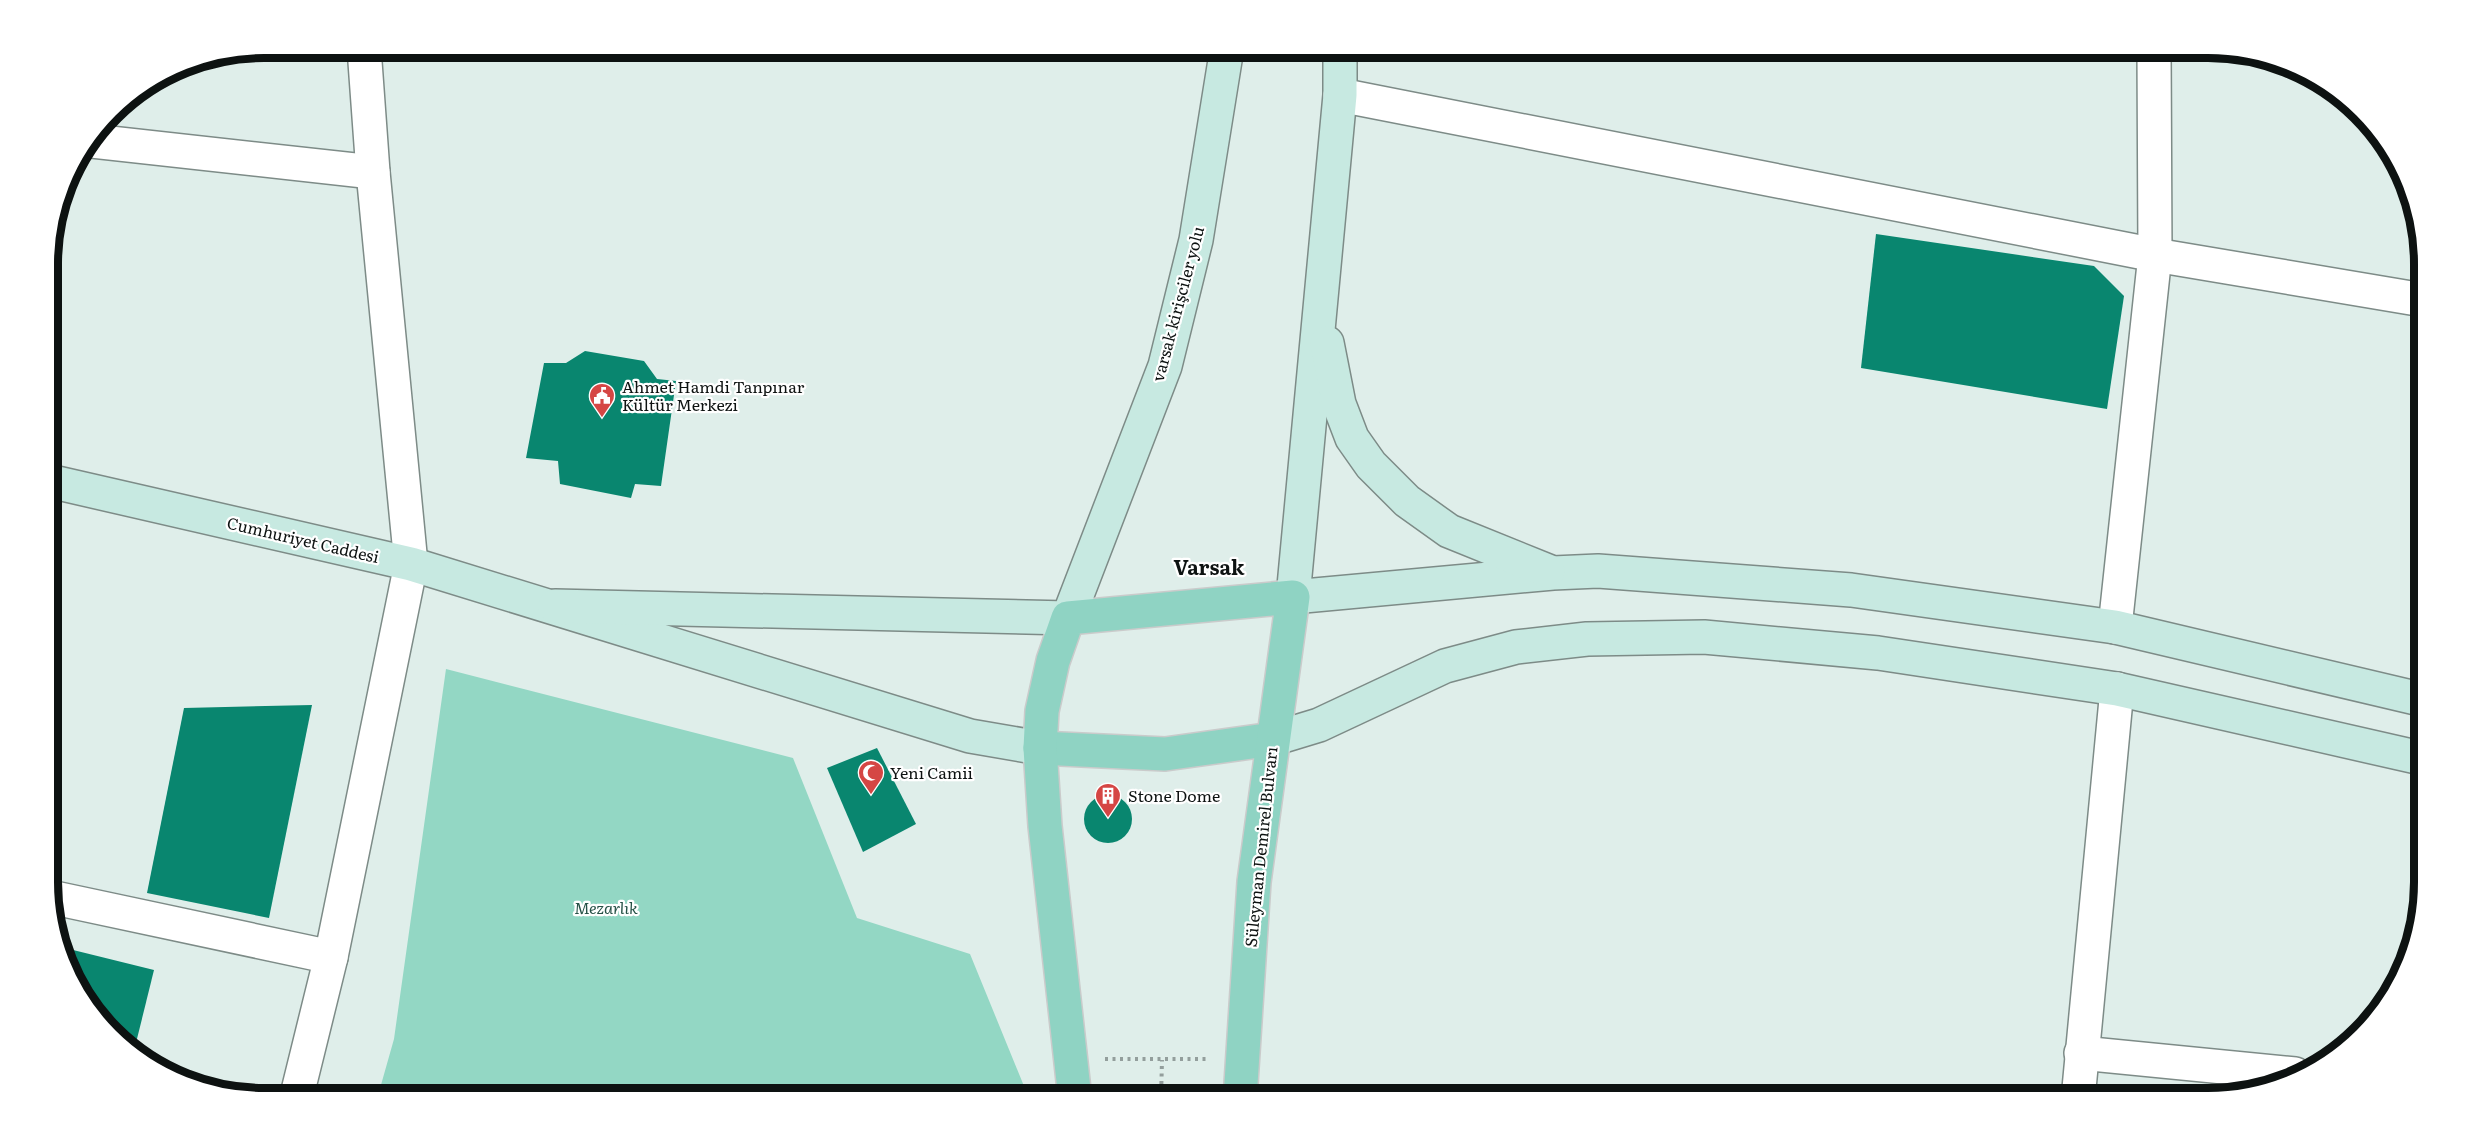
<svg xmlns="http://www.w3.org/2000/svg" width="2473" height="1147" font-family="Literata,serif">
<rect width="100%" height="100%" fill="#dfeeea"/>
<path fill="#93d7c4" d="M 446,669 L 793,758 L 857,918 L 970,954 L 1026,1091 L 1026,1099 L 377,1099 L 394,1039 Z"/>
<g fill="#09866f">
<path d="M 1876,234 L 2094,266 L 2124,296 L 2107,409 L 1861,368 Z"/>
<path d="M 585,351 L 644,361 L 657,379 L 676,381 L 661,486 L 635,484 L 631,498 L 560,484 L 558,461 L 526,458 L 544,363 L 566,363 Z"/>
<path d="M 312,705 L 269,918 L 147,893 L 184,708 Z"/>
<path d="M 877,748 L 916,824 L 863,852 L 827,768 Z"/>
<circle cx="1108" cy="819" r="24"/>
<path d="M 65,948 L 154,970 L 135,1047 L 93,1014 Z"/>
</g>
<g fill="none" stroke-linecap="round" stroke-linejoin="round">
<defs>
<g id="street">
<path d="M 1340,95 L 2155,255 L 2423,300"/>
<path d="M 92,141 L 373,172"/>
<path d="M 2115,627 L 2155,255 L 2154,48"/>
<path d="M 50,897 L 331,957"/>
<path d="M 2081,1053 L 2295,1074"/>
<path d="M 296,1099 L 331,957 L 411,564 L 373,172 L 364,48"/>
<path d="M 2078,1099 L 2117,689"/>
</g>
<g id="secondary">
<path d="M 1340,48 L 1340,95 L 1293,597 L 1553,573 L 1598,571 L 1851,590 L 2115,627 L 2424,700"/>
<path d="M 1327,343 L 1339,404 L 1352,438 L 1371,465 L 1407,501 L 1449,531 L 1548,571"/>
<path d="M 49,481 L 411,564 L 970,736 L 1040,748"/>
<path d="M 555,606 L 1068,618 L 1165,366 L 1196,240 L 1227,48"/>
<path d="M 1273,739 L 1319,725 L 1445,666 L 1516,647 L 1587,639 L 1704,637 L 1878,653 L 2117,689 L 2425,759"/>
</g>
<g id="primary">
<path d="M 1040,748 L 1165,754 L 1273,739"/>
<path d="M 1075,1099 L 1045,826 L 1040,748 L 1042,711 L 1053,661 L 1068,618 L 1293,597 L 1254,882 L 1240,1099"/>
</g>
</defs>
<use href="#street" stroke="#7d8b87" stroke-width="36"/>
<use href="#secondary" stroke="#7d8b87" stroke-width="36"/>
<use href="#primary" stroke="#cacbcb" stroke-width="36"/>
<g stroke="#939e9c" stroke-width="4" stroke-dasharray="3 4.5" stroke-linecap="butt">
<path d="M 1105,1059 L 1209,1059"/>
<path d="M 1161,1099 L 1162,1060"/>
</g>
<use href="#street" stroke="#fff" stroke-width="33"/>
<use href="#secondary" stroke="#c7e9e1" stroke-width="33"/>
<use href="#primary" stroke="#8fd3c3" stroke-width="33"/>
<g stroke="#565f5d" stroke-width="1.5">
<path d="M 1141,1099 L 1141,1098"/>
<path d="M 1189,1099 L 1189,1097"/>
</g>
</g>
<defs>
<symbol id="civic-pin" viewBox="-11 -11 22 30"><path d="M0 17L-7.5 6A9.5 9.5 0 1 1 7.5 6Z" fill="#d54644" stroke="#fff"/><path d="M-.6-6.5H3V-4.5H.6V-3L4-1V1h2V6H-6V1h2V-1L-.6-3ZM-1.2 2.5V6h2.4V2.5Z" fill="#fff"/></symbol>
<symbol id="mosque-pin" viewBox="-11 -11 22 30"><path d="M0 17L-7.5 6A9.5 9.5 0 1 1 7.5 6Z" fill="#d54644" stroke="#fff"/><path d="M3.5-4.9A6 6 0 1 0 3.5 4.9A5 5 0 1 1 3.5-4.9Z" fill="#fff"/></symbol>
<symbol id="building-pin" viewBox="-11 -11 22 30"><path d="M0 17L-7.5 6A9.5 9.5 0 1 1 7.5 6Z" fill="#d54644" stroke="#fff"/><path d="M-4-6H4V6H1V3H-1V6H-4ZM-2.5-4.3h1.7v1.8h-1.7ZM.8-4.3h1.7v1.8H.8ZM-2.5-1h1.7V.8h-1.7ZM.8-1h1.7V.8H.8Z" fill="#fff"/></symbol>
</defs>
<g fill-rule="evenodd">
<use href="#civic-pin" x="587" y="381" width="30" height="40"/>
<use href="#mosque-pin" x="856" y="758" width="30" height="40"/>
<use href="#building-pin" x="1093" y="781" width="30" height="40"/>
</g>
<g text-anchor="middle" stroke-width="4.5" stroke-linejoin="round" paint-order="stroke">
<g font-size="16" fill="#0d1211" stroke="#fff">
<text transform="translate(1178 304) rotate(-75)" y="6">varsak kirişciler yolu</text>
<text transform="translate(303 540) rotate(13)" y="6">Cumhuriyet Caddesi</text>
<text transform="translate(1261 847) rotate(-84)" y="6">Süleyman Demirel Bulvarı</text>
</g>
<g font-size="16" fill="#0d1211" stroke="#fff" text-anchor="start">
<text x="622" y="393">Ahmet Hamdi Tanpınar<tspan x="622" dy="18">Kültür Merkezi</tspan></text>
<text x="890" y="779">Yeni Camii</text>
<text x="1128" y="802">Stone Dome</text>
</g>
<g font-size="16" font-style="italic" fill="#255146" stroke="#fff">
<text x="606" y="914">Mezarlık</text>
</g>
<g font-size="20" font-weight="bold" fill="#0d1211" stroke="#fff">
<text x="1209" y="575">Varsak</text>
</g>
</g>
<path d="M0 0H2473V1147H0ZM264 58H2208A206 206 0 0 1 2414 264V882A206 206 0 0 1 2208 1088H264A206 206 0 0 1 58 882V264A206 206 0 0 1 264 58Z" fill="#fff" fill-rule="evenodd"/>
<path fill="none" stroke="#0d1211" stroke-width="8" d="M264 58H2208A206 206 0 0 1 2414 264V882A206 206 0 0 1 2208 1088H264A206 206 0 0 1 58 882V264A206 206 0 0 1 264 58Z"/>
</svg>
